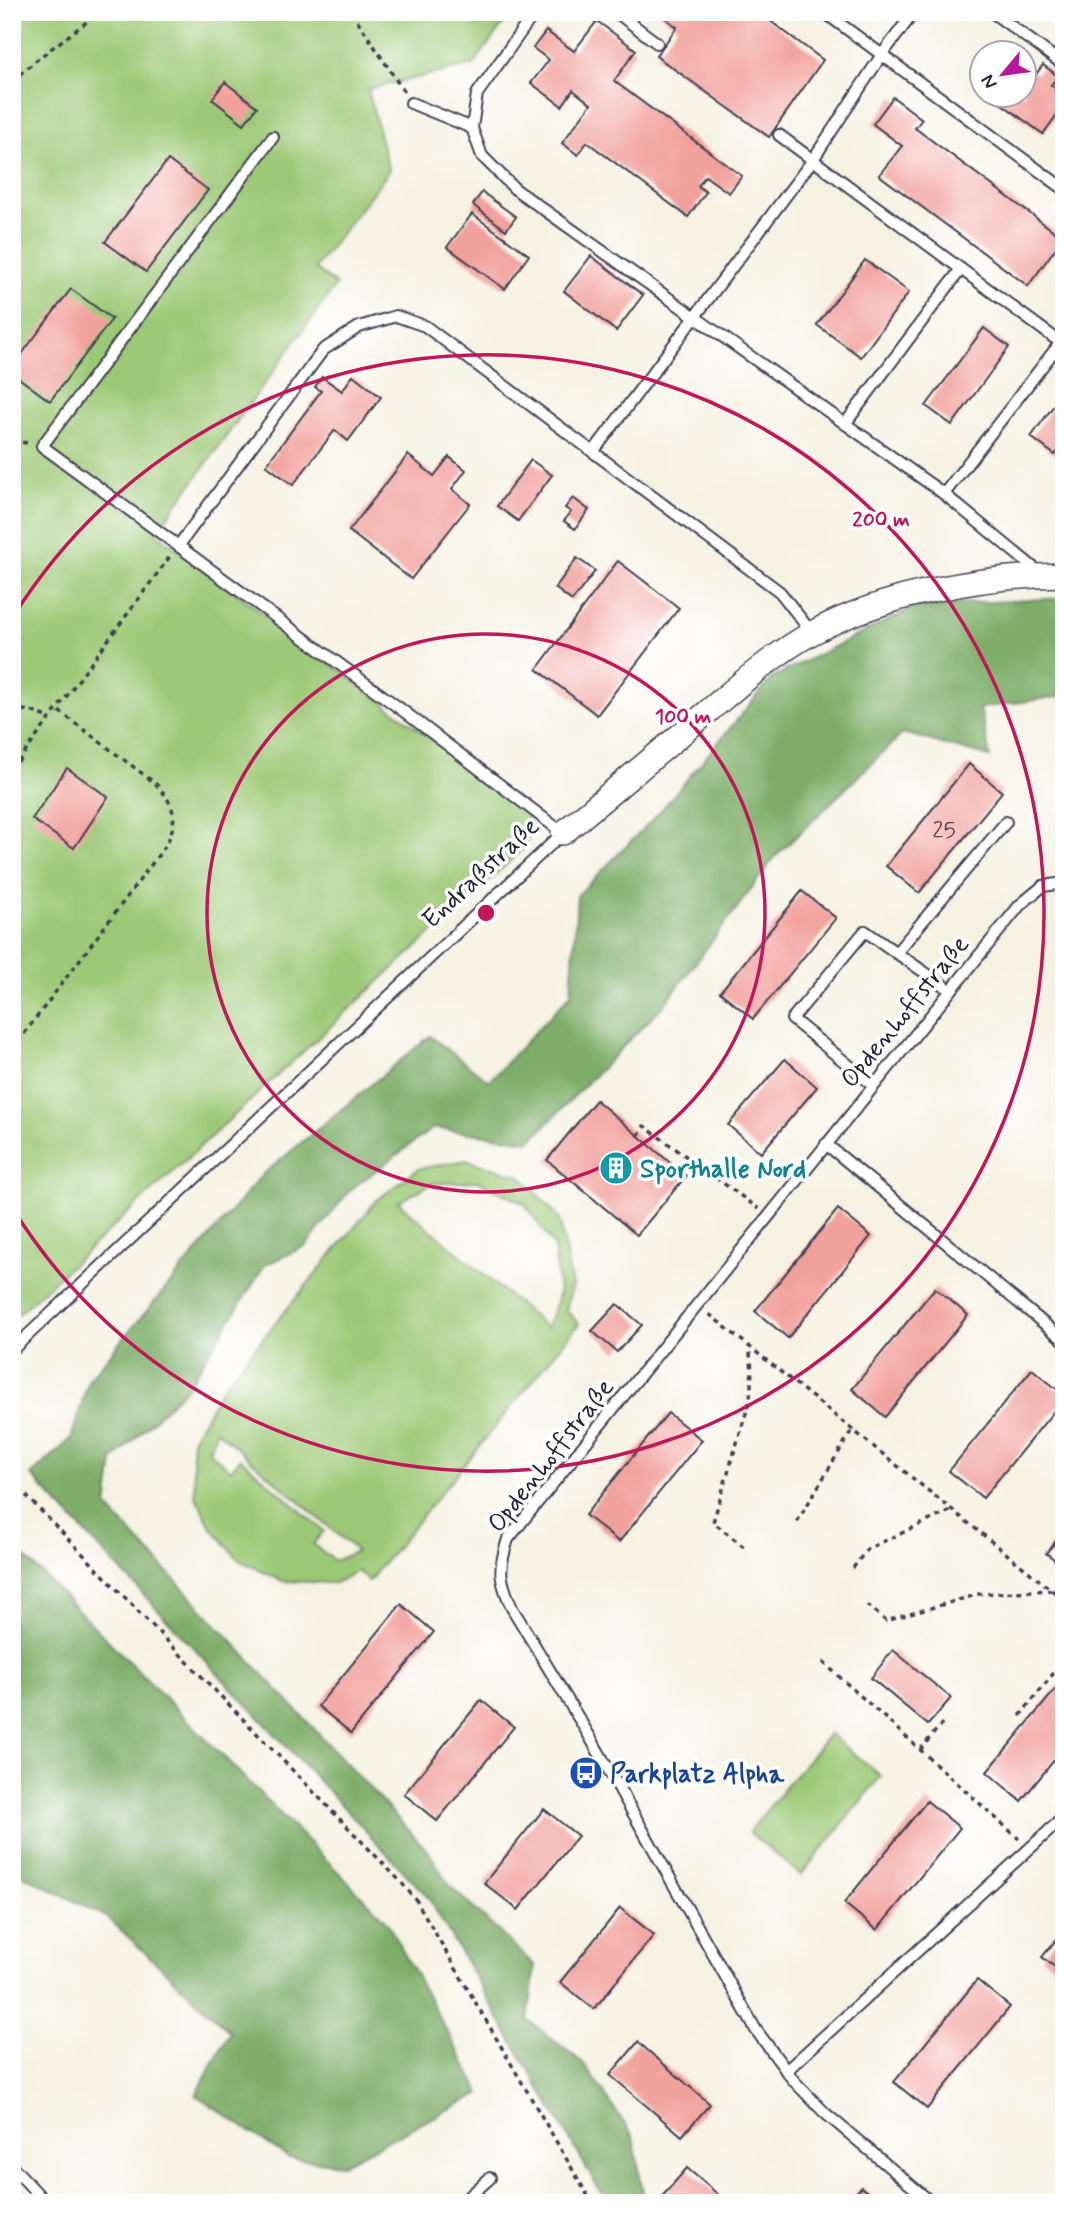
<svg xmlns="http://www.w3.org/2000/svg" width="1076" height="2215" font-family="Mynerve,sans-serif">
<rect width="100%" height="100%" fill="#fff"/>
<filter id="ink" filterUnits="userSpaceOnUse"><feTurbulence type="fractalNoise" baseFrequency=".0143" numOctaves="2"/><feDisplacementMap in="SourceGraphic" scale="14" xChannelSelector="R" yChannelSelector="G"/><feConvolveMatrix kernelMatrix="1 2 1 2 8 2 1 2 1" color-interpolation-filters="sRGB"/></filter>
<filter id="wash" filterUnits="userSpaceOnUse"><feTurbulence type="fractalNoise" baseFrequency=".00686" numOctaves="4" result="noise"/><feDisplacementMap in="SourceGraphic" scale="28" xChannelSelector="R" yChannelSelector="G"/><feGaussianBlur stdDeviation="1.57" result="paint"/><feColorMatrix in="noise" values="0 0 0 0 0 0 0 0 0 0 0 0 0 0 0 0 0 1.4 0 .05"/><feComposite in="paint" operator="in"/></filter>
<g filter="url(#wash)">
<rect width="100%" height="100%" fill="#f5f2e2"/>
<g fill="#9cc976" stroke="#5f7658" stroke-width="2" fill-rule="evenodd">
<path d="M 12,12 L 512,12 L 473,65 L 368,89 L 389,171 L 315,268 L 336,285 L 156,533 L 520,805 C 533,820 534,833 523,849 L 12,1320 Z"/>
<path d="M 466,1160 L 520,1176 L 559,1217 L 572,1286 L 566,1310 L 579,1324 L 369,1581 L 357,1571 L 335,1583 L 282,1581 L 239,1560 L 211,1527 L 195,1495 L 192,1440 L 221,1389 L 377,1200 L 418,1169 ZM 478,1181 L 525,1204 L 554,1246 L 559,1293 L 547,1328 L 398,1202 L 431,1184 ZM 216,1430 L 357,1551 L 335,1561 L 313,1544 L 324,1531 L 240,1458 L 231,1470 L 209,1452 Z"/>
<path d="M 829,1734 L 881,1776 L 801,1875 L 749,1832 Z"/>
</g>
<g fill="#7dad67" stroke="#506851" stroke-width="2">
<path d="M 1064,598 L 1064,696 L 980,708 L 990,757 L 903,733 L 775,857 L 664,1005 L 530,1141 L 433,1128 L 350,1190 L 306,1246 L 265,1265 L 188,1386 L 113,1460 L 107,1507 L 429,1852 L 450,1886 L 535,1966 L 528,2020 L 583,2063 L 633,2136 L 645,2203 L 607,2203 L 428,1897 L 31,1475 L 71,1439 L 89,1379 L 261,1176 L 430,1036 L 489,1081 L 571,994 L 577,896 L 657,815 L 773,677 L 917,606 Z"/>
<path d="M 12,1544 L 385,1919 L 481,2093 L 342,2164 L 289,2158 L 196,2095 L 230,2032 L 107,1917 L 12,1870 Z"/>
</g>
<g id="blocks">
<g fill="#f1a19c">
<path d="M 657,12 L 758,12 L 823,60 L 769,137 L 656,56 L 677,27 Z"/>
<path d="M 597,21 L 636,50 L 614,81 L 742,176 L 729,193 L 705,176 L 698,186 L 706,192 L 688,217 L 587,142 L 578,155 L 562,143 L 591,104 L 573,90 L 562,106 L 531,83 L 549,60 L 533,48 L 546,31 L 574,51 Z"/>
<path d="M 1024,65 L 1036,74 L 1043,65 L 1058,76 L 1051,85 L 1064,95 L 1064,105 L 1043,134 L 995,99 L 998,94 L 1024,94 Z"/>
<path d="M 225,82 L 257,107 L 244,124 L 212,99 Z"/>
<path d="M 893,97 L 922,119 L 915,128 L 1063,238 L 1028,286 L 879,175 L 902,146 L 873,124 Z"/>
<path d="M 168,160 L 208,190 L 146,272 L 105,242 Z"/>
<path d="M 482,192 L 516,217 L 506,230 L 473,205 Z"/>
<path d="M 472,214 L 529,255 L 505,289 L 447,247 Z"/>
<path d="M 591,256 L 643,295 L 616,331 L 564,291 Z"/>
<path d="M 865,260 L 909,292 L 861,357 L 817,325 Z"/>
<path d="M 71,289 L 112,319 L 50,401 L 12,373 L 12,367 Z"/>
<path d="M 984,328 L 1009,347 L 952,425 L 926,406 Z"/>
<path d="M 353,375 L 381,397 L 348,441 L 335,430 L 293,485 L 266,465 L 321,391 L 315,387 L 322,377 L 342,391 Z"/>
<path d="M 1062,394 L 1064,443 L 1055,455 L 1031,437 Z"/>
<path d="M 408,455 L 434,476 L 449,457 L 466,470 L 452,489 L 470,504 L 411,579 L 349,531 Z"/>
<path d="M 531,460 L 552,475 L 518,521 L 497,506 Z"/>
<path d="M 573,498 L 589,510 L 575,529 L 564,521 L 571,512 L 565,508 Z"/>
<path d="M 577,558 L 595,571 L 572,601 L 555,588 Z"/>
<path d="M 618,561 L 679,608 L 597,715 L 537,669 Z"/>
<path d="M 969,764 L 1002,792 L 919,893 L 886,866 Z"/>
<path d="M 67,768 L 108,797 L 74,848 L 32,819 Z"/>
<path d="M 802,891 L 836,918 L 753,1019 L 720,992 Z"/>
<path d="M 785,1059 L 817,1087 L 761,1153 L 728,1125 Z"/>
<path d="M 596,1100 L 686,1176 L 637,1235 L 547,1160 Z"/>
<path d="M 838,1209 L 871,1236 L 788,1338 L 755,1311 Z"/>
<path d="M 935,1288 L 968,1315 L 885,1417 L 852,1389 Z"/>
<path d="M 617,1304 L 642,1325 L 617,1352 L 592,1331 Z"/>
<path d="M 1032,1369 L 1064,1395 L 1064,1399 L 983,1498 L 949,1471 Z"/>
<path d="M 668,1413 L 702,1440 L 619,1542 L 585,1515 Z"/>
<path d="M 1064,1531 L 1064,1567 L 1046,1553 Z"/>
<path d="M 401,1604 L 434,1632 L 351,1733 L 318,1706 Z"/>
<path d="M 893,1650 L 951,1698 L 928,1725 L 871,1678 Z"/>
<path d="M 1064,1679 L 1064,1748 L 1021,1801 L 987,1772 Z"/>
<path d="M 481,1700 L 514,1727 L 437,1821 L 404,1794 Z"/>
<path d="M 927,1801 L 960,1828 L 877,1930 L 844,1903 Z"/>
<path d="M 544,1809 L 578,1836 L 518,1910 L 484,1883 Z"/>
<path d="M 620,1908 L 654,1935 L 594,2009 L 560,1982 Z"/>
<path d="M 1064,1930 L 1064,1974 L 1042,1957 Z"/>
<path d="M 977,1980 L 1010,2007 L 927,2109 L 894,2082 Z"/>
<path d="M 638,2042 L 710,2104 L 682,2136 L 610,2075 Z"/>
<path d="M 687,2168 L 728,2203 L 662,2203 L 659,2200 Z"/>
<path d="M 861,2187 L 880,2203 L 848,2203 Z"/>
</g>
</g>
</g>
<g filter="url(#ink)">
<use href="#blocks" fill-opacity="0" stroke="#424154" stroke-width="2"/>
<g fill="none" stroke-linecap="round" stroke-linejoin="round">
<defs>
<g id="service">
<path d="M 535,12 L 477,94 L 472,128 L 482,156 L 515,189 L 944,494 L 1040,573"/>
<path d="M 616,12 L 657,43"/>
<path d="M 824,12 L 1064,189"/>
<path d="M 992,12 L 1064,65"/>
<path d="M 411,103 L 472,128"/>
<path d="M 779,135 L 1064,345"/>
<path d="M 845,424 L 961,269"/>
<path d="M 593,452 L 812,161 L 881,56 L 914,12"/>
<path d="M 944,494 L 1064,338"/>
<path d="M 179,545 L 323,350 L 359,327 L 396,316 L 425,326 L 780,592 L 812,633"/>
<path d="M 896,953 L 1006,822"/>
<path d="M 873,1085 L 792,1019 L 865,931 L 950,990"/>
<path d="M 826,1144 L 1064,1340"/>
<path d="M 12,1350 L 563,833 L 402,710 L 42,446 L 273,137"/>
<path d="M 786,2071 L 1064,1817"/>
<path d="M 12,2166 L 46,2203"/>
<path d="M 462,2203 L 490,2178"/>
<path d="M 932,2203 L 825,2113 L 794,2081 L 756,2030 L 590,1737 L 512,1608 C 499,1578 498,1570 508,1539 L 1020,905 L 1043,886 L 1064,883"/>
</g>
<path id="minor" d="M 563,833 C 608,795 653,758 698,720 C 735,689 769,657 812,633 C 884,594 982,576 1064,575"/>
</defs>
<use href="#service" stroke="#424154" stroke-width="14"/>
<use href="#minor" stroke="#424154" stroke-width="26"/>
<g stroke="#424154" stroke-width="3.5" stroke-dasharray="5 5" stroke-linecap="butt">
<path d="M 352,12 L 404,92"/>
<path d="M 12,81 L 40,57 L 100,12"/>
<path d="M 12,442 L 31,443"/>
<path d="M 12,709 L 31,711 L 50,718"/>
<path d="M 12,770 L 171,555"/>
<path d="M 12,1050 L 166,845 C 179,818 175,805 155,783 L 56,709"/>
<path d="M 638,1136 L 644,1126 L 759,1209"/>
<path d="M 709,1314 L 1064,1600"/>
<path d="M 12,1481 L 400,1881 L 416,1900 L 592,2203"/>
<path d="M 797,1522 L 852,1430"/>
<path d="M 744,1547 L 713,1522 L 750,1400 L 752,1370 L 749,1346"/>
<path d="M 853,1568 L 867,1549 L 952,1510"/>
<path d="M 867,1605 L 886,1621 L 979,1594 L 1051,1590"/>
<path d="M 823,1662 L 1019,1839"/>
<path d="M 1020,1716 L 1064,1660"/>
<path d="M 920,1750 L 944,1721"/>
</g>
<use href="#service" stroke="#fff" stroke-width="10"/>
<use href="#minor" stroke="#fff" stroke-width="23"/>
</g>
</g>
<g fill="none" stroke="#c2185b" stroke-width="3.5">
<circle cx="486" cy="913" r="279"/>
<path d="M13 617A558 558 0 1 1 13 1209"/>
</g>
<defs>
<symbol id="building-disc" viewBox="-11 -11 22 22"><circle r="9.5" fill="#0f9aa8" stroke="#fff"/><path d="M-4-6H4V6H1V3H-1V6H-4ZM-2.5-4.3h1.7v1.8h-1.7ZM.8-4.3h1.7v1.8H.8ZM-2.5-1h1.7V.8h-1.7ZM.8-1h1.7V.8H.8Z" fill="#fff"/></symbol>
<symbol id="bus-disc" viewBox="-11 -11 22 22"><circle r="9.5" fill="#1a4fb4" stroke="#fff"/><path d="M-5-6H5V4H4V6H2V4H-2V6H-4V4H-5ZM-3.5-4V0h7V-4ZM-3.5 1.2v1.5H-2V1.2ZM2 1.2v1.5H3.5V1.2Z" fill="#fff"/></symbol>
</defs>
<g fill-rule="evenodd">
<use href="#building-disc" x="597" y="1149" width="38" height="38"/>
<use href="#bus-disc" x="567" y="1754" width="38" height="38"/>
</g>
<g text-anchor="middle" stroke-width="7" stroke-linejoin="round" paint-order="stroke">
<g font-size="23" fill="#564253">
<text x="944" y="837">25</text>
</g>
<g font-size="26" fill="#22223b" stroke="#fff">
<text transform="translate(480 872) rotate(-43)" y="9">Endraßstraße</text>
<text transform="translate(904 1011) rotate(-51)" y="9">Opdenhoffstraße</text>
<text transform="translate(550 1455) rotate(-52)" y="9">Opdenhoffstraße</text>
</g>
<g font-size="26" font-weight="bold" fill="#0d838f" stroke="#fff" text-anchor="start">
<text x="640" y="1177">Sporthalle Nord</text>
</g>
<g font-size="26" font-weight="bold" fill="#164399" stroke="#fff" text-anchor="start">
<text x="610" y="1782">Parkplatz Alpha</text>
</g>
</g>
<circle cx="486" cy="913" r="10" fill="#c2185b" stroke="#fff" stroke-width="3.5"/>
<g font-size="21" text-anchor="middle" font-weight="bold" fill="#c2185b" stroke="#fff" stroke-width="7" stroke-linejoin="round" paint-order="stroke">
<text x="881" y="526">200 m</text>
<text x="683" y="723">100 m</text>
</g>
<rect width="1076" height="2215" fill="none" stroke="#fff" stroke-width="42"/>
<g transform="translate(1003 74) rotate(241)"><circle r="33" fill="#ffffff" stroke="#a7a7b1" stroke-width="2"/>
<path d="M0-5L12 26L0 18L-12 26Z" fill="#b5179e"/>
<text y="-10" font-size="19" font-weight="bold" text-anchor="middle" fill="#22223b">N</text>
</g>
</svg>
